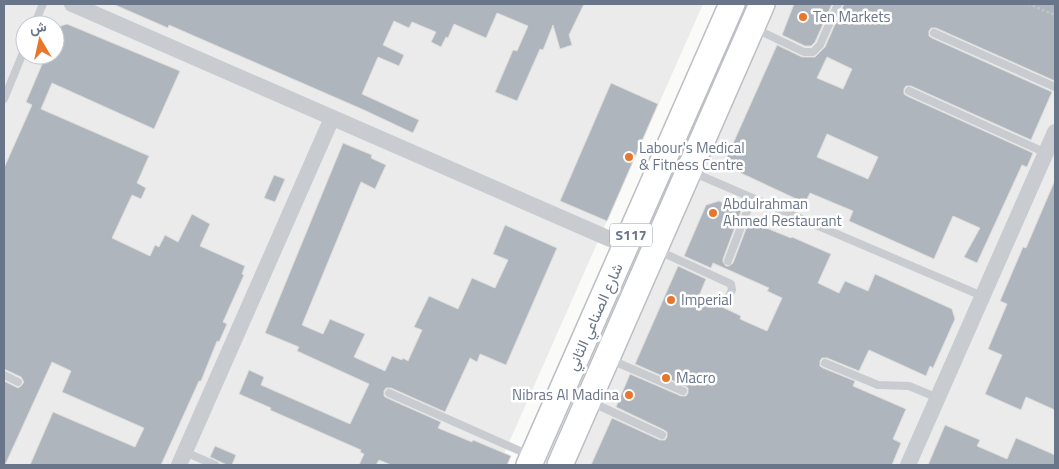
<svg xmlns="http://www.w3.org/2000/svg" width="1059" height="469" font-family="'Titillium Web',Vazirmatn,sans-serif">
<rect width="100%" height="100%" fill="#fafaf8"/>
<g fill="#ebebeb" fill-rule="evenodd">
<path d="M 4,4 L 703,4 L 499,465 L 4,465 ZM 25,25 L 55,25 L 55,55 L 25,55 Z"/>
<path d="M 770,4 L 1055,4 L 1055,465 L 569,465 Z"/>
</g>
<g fill="#afb5bd" stroke="#dcdcda" fill-rule="evenodd">
<path d="M 113,4 L 584,4 L 569,35 L 572,45 L 560,49 L 553,25 L 543,50 L 540,49 L 517,101 L 495,92 L 513,50 L 517,51 L 528,26 L 497,13 L 486,38 L 454,24 L 448,38 L 446,37 L 441,47 L 431,42 L 436,32 L 412,22 L 409,28 L 394,21 L 383,45 L 404,55 L 399,66 L 378,57 L 362,94 L 419,120 L 413,133 L 364,110 L 169,25 L 168,28 Z"/>
<path d="M 794,4 L 832,4 L 815,42 L 811,46 L 805,46 L 782,35 Z"/>
<path d="M 844,4 L 1055,4 L 1055,81 L 936,28 L 931,28 L 929,31 L 929,36 L 932,38 L 1052,92 L 1031,140 L 911,86 L 906,86 L 904,89 L 904,94 L 907,96 L 1033,153 L 1027,167 L 1022,165 L 977,263 L 964,257 L 980,228 L 953,216 L 934,259 L 849,221 L 853,211 L 810,193 L 805,203 L 730,168 L 727,157 L 777,45 L 802,57 L 815,57 L 825,47 ZM 827,57 L 852,69 L 843,89 L 817,78 ZM 827,134 L 878,157 L 868,179 L 817,157 Z"/>
<path d="M 67,24 L 180,71 L 154,129 L 52,83 L 41,109 L 149,156 L 137,183 L 146,188 L 141,199 L 132,195 L 112,238 L 150,256 L 155,245 L 159,247 L 165,235 L 178,242 L 192,214 L 210,224 L 200,246 L 245,266 L 242,274 L 244,275 L 223,322 L 227,324 L 219,342 L 217,341 L 201,381 L 199,381 L 161,465 L 30,465 L 53,412 L 135,447 L 144,428 L 62,392 L 71,371 L 52,362 L 5,465 L 4,465 L 4,381 L 18,388 L 21,386 L 24,382 L 21,377 L 4,369 L 4,168 L 32,105 L 26,102 L 46,55 L 55,55 L 55,35 L 58,27 Z"/>
<path d="M 611,83 L 658,104 L 607,221 L 560,201 Z"/>
<path d="M 343,143 L 372,155 L 371,158 L 386,165 L 375,189 L 361,182 L 302,325 L 323,334 L 330,319 L 365,334 L 354,357 L 385,371 L 392,356 L 402,360 L 403,358 L 408,361 L 422,330 L 414,327 L 429,296 L 458,309 L 472,278 L 495,288 L 508,260 L 493,254 L 505,225 L 557,248 L 506,365 L 480,354 L 477,362 L 470,358 L 445,412 L 391,388 L 386,388 L 384,391 L 384,396 L 387,398 L 441,422 L 438,428 L 472,442 L 473,440 L 511,456 L 507,465 L 391,465 L 379,460 L 376,465 L 359,465 L 364,454 L 360,452 L 361,450 L 270,410 L 271,408 L 239,394 L 249,370 L 264,377 L 261,385 L 350,424 L 369,384 L 297,351 L 299,347 L 265,333 Z"/>
<path d="M 274,175 L 285,179 L 275,202 L 264,198 Z"/>
<path d="M 1055,180 L 1055,410 L 1026,397 L 1021,410 L 985,394 L 1002,355 L 988,349 L 1007,304 L 1000,301 L 1023,247 L 1026,248 Z"/>
<path d="M 719,201 L 741,211 L 723,259 L 723,262 L 726,266 L 729,266 L 733,263 L 749,221 L 791,238 L 792,237 L 831,254 L 818,283 L 839,293 L 845,281 L 868,291 L 875,274 L 952,309 L 955,319 L 933,368 L 930,366 L 926,376 L 869,350 L 859,371 L 827,358 L 822,358 L 820,361 L 820,366 L 823,368 L 855,381 L 853,386 L 906,409 L 893,439 L 901,443 L 892,465 L 591,465 L 612,418 L 660,440 L 665,440 L 667,437 L 667,432 L 664,430 L 616,407 L 630,374 L 681,396 L 686,396 L 688,393 L 688,388 L 685,386 L 635,364 L 678,266 L 706,279 L 699,296 L 741,316 L 740,319 L 767,331 L 782,298 L 767,291 L 769,288 L 713,263 L 711,268 L 684,256 L 706,205 Z"/>
<path d="M 945,425 L 980,440 L 977,446 L 1007,459 L 1016,438 L 1055,455 L 1055,465 L 928,465 Z"/>
<path d="M 215,446 L 236,455 L 232,465 L 227,465 L 210,457 Z"/>
</g>
<g fill="none" stroke-linecap="round" stroke-linejoin="round">
<defs>
<g id="primary">
<path d="M 529,465 L 732,4"/>
<path d="M 560,465 L 762,4"/>
</g>
</defs>
<use href="#primary" stroke="#bbbec3" stroke-width="28"/>
<path stroke="#c2c3c6" stroke-width="2.5" stroke-dasharray="2.5 2.5" stroke-linecap="butt" d="M 1028,4 L 1055,15"/>
<g stroke="#c8cbcf" stroke-width="8">
<path d="M 34,25 L 43,4"/>
<path d="M 756,29 L 804,52 L 813,52 L 820,45 L 838,4"/>
<path d="M 934,33 L 1055,87"/>
<path d="M 909,91 L 1046,153"/>
<path d="M 4,99 L 25,48"/>
<path d="M 692,172 L 982,296"/>
<path d="M 657,250 L 731,284 L 732,290 L 726,302"/>
<path d="M 728,261 L 752,198"/>
<path d="M 609,359 L 683,391"/>
<path d="M 825,363 L 878,385 L 909,386 L 938,398"/>
<path d="M 4,375 L 18,382"/>
<path d="M 389,393 L 529,455"/>
<path d="M 591,402 L 662,435"/>
<path d="M 185,452 L 215,465"/>
</g>
<g stroke="#c8cbcf" stroke-width="16">
<path d="M 72,4 L 626,246"/>
<path d="M 179,465 L 332,118"/>
<path d="M 908,465 L 1055,132"/>
</g>
<use href="#primary" stroke="#fff" stroke-width="25"/>
</g>
<g fill="#e6772c" stroke="#fff" stroke-width="2">
<circle cx="803" cy="17" r="5"/>
<circle cx="629" cy="157" r="5"/>
<circle cx="713" cy="213" r="5"/>
<circle cx="671" cy="300" r="5"/>
<circle cx="666" cy="378" r="5"/>
<circle cx="629" cy="395" r="5"/>
</g>
<g text-anchor="middle" stroke-width="5" stroke-linejoin="round" paint-order="stroke">
<rect fill="#fff" stroke="#969eac" stroke-width="1" x="610" y="223.5" width="42" height="23" rx="4"/>
<g font-size="14" font-weight="bold" fill="#697589">
<text x="631" y="240">S117</text>
</g>
<g font-size="15" fill="#697589" stroke="#fff" text-anchor="start">
<text x="813" y="22">Ten Markets</text>
<text x="639" y="153">Labour's Medical<tspan x="639" dy="17">&amp; Fitness Centre</tspan></text>
<text x="723" y="209">Abdulrahman<tspan x="723" dy="17">Ahmed Restaurant</tspan></text>
<text x="681" y="305">Imperial</text>
<text x="676" y="383">Macro</text>
<text x="619" y="400" text-anchor="end">Nibras Al Madina</text>
</g>
<g font-size="15" fill="#697589" stroke="#fff">
<text transform="translate(595 317) rotate(-66)" y="5">شارع الصناعي الثاني</text>
</g>
</g>
<rect width="1059" height="469" fill="none" stroke="#697589" stroke-width="10"/>
<g transform="translate(40 40) rotate(351)"><circle r="24" fill="#ffffff" stroke="#c3c8d0"/>
<path d="M0-4L9 19L0 12L-9 19Z" fill="#e6772c"/>
<text y="-8" font-size="14" font-weight="bold" text-anchor="middle" fill="#697589">ش</text>
</g>
</svg>
